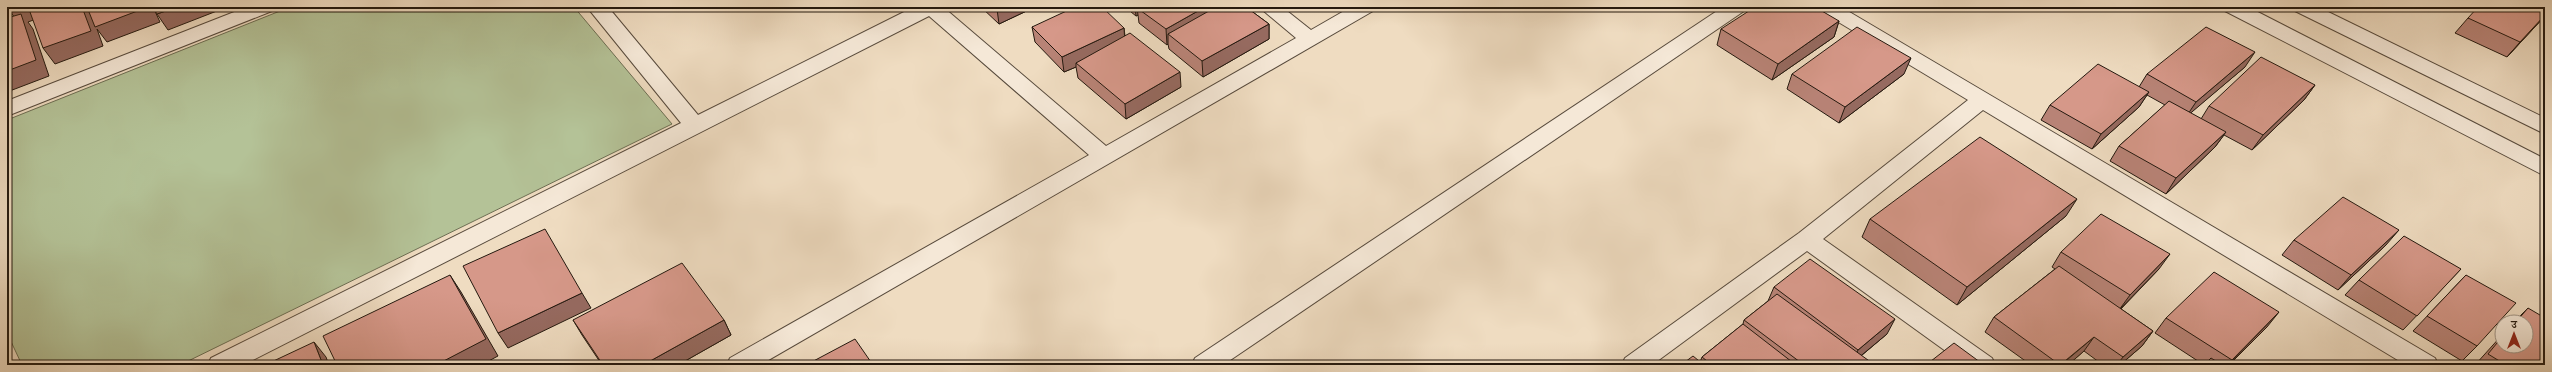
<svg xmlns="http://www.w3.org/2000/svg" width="2552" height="372" font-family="'Sorts Mill Goudy','Noto Serif Devanagari',serif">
<rect width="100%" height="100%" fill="#efdcc1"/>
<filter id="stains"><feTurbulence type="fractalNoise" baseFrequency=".005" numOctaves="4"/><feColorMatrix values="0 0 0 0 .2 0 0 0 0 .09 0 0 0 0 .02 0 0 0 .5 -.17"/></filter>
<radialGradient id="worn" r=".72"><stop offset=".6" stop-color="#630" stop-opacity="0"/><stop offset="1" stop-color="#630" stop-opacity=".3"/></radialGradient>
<path fill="#b4c297" stroke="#6c6e53" d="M 290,7 L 574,7 L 672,124 L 180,365 L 22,365 L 7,333 L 7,120 Z"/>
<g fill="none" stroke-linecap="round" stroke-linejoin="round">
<defs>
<g id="minor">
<path d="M 247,7 L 275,7 L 272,11 L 7,116 L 7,101 Z"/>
<path d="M 587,7 L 608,7 L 698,115 L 914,7 L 943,7 L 1106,146 L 1296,38 L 1259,7 L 1282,7 L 1311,30 L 1351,7 L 1376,7 L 1373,11 L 760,365 L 727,365 L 730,358 L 1089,155 L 929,16 L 243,365 L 208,365 L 211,358 L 681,123 Z"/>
<path d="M 1723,7 L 1747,7 L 1744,11 L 1223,365 L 1192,365 L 1195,358 Z"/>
<path d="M 1817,7 L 1841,7 L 2435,358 L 2438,365 L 2406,365 L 1983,110 L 1823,239 L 1992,358 L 1995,365 L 1965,365 L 1807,251 L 1652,365 L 1622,365 L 1625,358 L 1799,233 L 1968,100 L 1820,11 Z"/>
<path d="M 2222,7 L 2248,7 L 2545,159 L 2545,176 L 2225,11 Z"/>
<path d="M 2292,7 L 2318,7 L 2545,118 L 2545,134 L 2295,11 Z"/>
</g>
</defs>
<use href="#minor" stroke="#574a3c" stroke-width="2"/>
<use href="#minor" fill="#f5e8d7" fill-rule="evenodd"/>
</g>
<g fill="#b88376" stroke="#24190f">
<path d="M 981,7 L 1035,7 L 999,24 Z"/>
<path d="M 1125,7 L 1246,7 L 1269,24 L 1269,39 L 1203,77 L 1169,49 L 1168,44 L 1167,45 L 1139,23 L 1138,15 L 1136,16 Z"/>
<path d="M 2545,16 L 2507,57 L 2455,33 L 2468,18 Z"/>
<path d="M 1839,21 L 1834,37 L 1772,80 L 1717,45 L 1721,29 Z"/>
<path d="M 1032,27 L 1124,28 L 1125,36 L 1181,87 L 1126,119 L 1078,78 L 1076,67 L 1064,72 L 1035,42 Z"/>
<path d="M 2245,67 L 2190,113 L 2201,119 L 2209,106 L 2315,85 L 2304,100 L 2252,150 L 2224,135 L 2215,147 L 2166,194 L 2110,161 L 2119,146 L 2165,105 L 2147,95 L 2139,107 L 2092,149 L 2041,120 L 2050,105 L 2139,87 L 2147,74 Z"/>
<path d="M 1792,74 L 1904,74 L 1839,123 L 1787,89 Z"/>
<path d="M 2066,216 L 1957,305 L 1862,237 L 1870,219 Z"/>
<path d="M 2294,240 L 2386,245 L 2338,290 L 2282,255 Z"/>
<path d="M 2061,252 L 2159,269 L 2121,309 L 2153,331 L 2142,346 L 2120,365 L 2103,365 L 2084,351 L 2068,365 L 2031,365 L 1985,332 L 1994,317 L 2055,269 L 2052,267 Z"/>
<path d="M 2461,269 L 2403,330 L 2345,295 L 2359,280 Z"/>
<path d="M 2466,275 L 2477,346 L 2462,361 L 2413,331 Z"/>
<path d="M 1774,287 L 1887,334 L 1861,356 L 1871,365 L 1681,365 L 1700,362 L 1702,357 L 1743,324 L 1744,320 L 1768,301 Z"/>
<path d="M 2528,308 L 2545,365 L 2475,365 L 2502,335 L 2502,346 L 2526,322 L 2514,322 Z"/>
<path d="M 2166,318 L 2267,327 L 2229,365 L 2204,365 L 2155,333 Z"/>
<path d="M 573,320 L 724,320 L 731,335 L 678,365 L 602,365 L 582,335 Z"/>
</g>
<g fill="#966a60" stroke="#24190f">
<path d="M 14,7 L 69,7 L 28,22 L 33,29 L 49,76 L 7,92 L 7,71 L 20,24 L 8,9 Z"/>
<path d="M 82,7 L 153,7 L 160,22 L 107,42 L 97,29 L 103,46 L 55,64 L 43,48 Z"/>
<path d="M 177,7 L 221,7 L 222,9 L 168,30 L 157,14 Z"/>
<path d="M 1000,7 L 1035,7 L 999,24 L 997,9 Z"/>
<path d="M 1135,7 L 1153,7 L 1137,8 L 1138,15 L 1136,16 Z"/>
<path d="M 1205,7 L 1225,7 L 1168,34 L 1168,44 L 1167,45 L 1166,29 Z"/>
<path d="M 2545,15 L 2545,16 L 2507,57 L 2520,42 Z"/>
<path d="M 1839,21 L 1834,37 L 1772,80 L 1778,64 Z"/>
<path d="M 1269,24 L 1269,39 L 1203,77 L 1202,61 Z"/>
<path d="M 1124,28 L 1125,43 L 1076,63 L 1076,67 L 1064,72 L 1062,57 Z"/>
<path d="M 2255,52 L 2245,67 L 2186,117 L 2196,102 Z"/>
<path d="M 1911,58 L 1904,74 L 1839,123 L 1845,107 Z"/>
<path d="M 1180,72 L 1181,87 L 1126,119 L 1125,104 Z"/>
<path d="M 2315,85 L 2304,100 L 2252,150 L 2263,135 Z"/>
<path d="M 2149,92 L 2139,107 L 2092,149 L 2101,134 Z"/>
<path d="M 2226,132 L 2215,147 L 2166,194 L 2176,178 Z"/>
<path d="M 2077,199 L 2066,216 L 1957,305 L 1967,287 Z"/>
<path d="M 2399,230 L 2386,245 L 2338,290 L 2351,275 Z"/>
<path d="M 2170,254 L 2159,269 L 2119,310 L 2130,295 Z"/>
<path d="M 450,275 L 461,292 L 498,356 L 481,365 L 436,365 Z"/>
<path d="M 582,293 L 591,308 L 508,348 L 498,333 Z"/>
<path d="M 2279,312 L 2267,327 L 2229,365 L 2228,365 Z"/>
<path d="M 1895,319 L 1887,334 L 1851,364 L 1858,350 Z"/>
<path d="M 724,320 L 731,335 L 678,365 L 643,365 Z"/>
<path d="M 2153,331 L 2142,346 L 2120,365 L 2117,365 L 2123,357 Z"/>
<path d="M 2094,337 L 2084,351 L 2068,365 L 2061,365 Z"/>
<path d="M 314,342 L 326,357 L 329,365 L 323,365 Z"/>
</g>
<g fill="#d69889" stroke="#24190f">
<path d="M 7,7 L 14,7 L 8,9 Z"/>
<path d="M 43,7 L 82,7 L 91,31 L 43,48 L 30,12 Z"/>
<path d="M 87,7 L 148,7 L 95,27 Z"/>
<path d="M 153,7 L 177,7 L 157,14 Z"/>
<path d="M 1075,7 L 1102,7 L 1124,28 L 1062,57 L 1032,27 Z"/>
<path d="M 1138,7 L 1205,7 L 1166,29 L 1137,8 Z"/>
<path d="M 1216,7 L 1246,7 L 1269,24 L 1202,61 L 1168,34 Z"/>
<path d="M 1755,7 L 1815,7 L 1839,21 L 1778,64 L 1721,29 Z"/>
<path d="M 2478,7 L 2545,7 L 2545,15 L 2520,42 L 2468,18 Z"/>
<path d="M 21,14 L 36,60 L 7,71 L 7,18 Z"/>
<path d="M 1857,27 L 1911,58 L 1845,107 L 1792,74 Z"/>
<path d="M 2206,27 L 2255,52 L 2196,102 L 2147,74 Z"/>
<path d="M 1130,33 L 1180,72 L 1125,104 L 1076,63 Z"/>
<path d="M 2261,57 L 2315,85 L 2263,135 L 2209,106 Z"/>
<path d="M 2098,64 L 2149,92 L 2101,134 L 2050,105 Z"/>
<path d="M 2169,101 L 2226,132 L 2176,178 L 2119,146 Z"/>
<path d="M 1980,137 L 2077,199 L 1967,287 L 1870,219 Z"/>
<path d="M 2343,197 L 2399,230 L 2351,275 L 2294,240 Z"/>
<path d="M 2101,214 L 2170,254 L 2130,295 L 2061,252 Z"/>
<path d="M 545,229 L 582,293 L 498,333 L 463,266 Z"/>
<path d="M 2404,236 L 2461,269 L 2417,316 L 2359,280 Z"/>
<path d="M 1810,259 L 1895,319 L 1858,350 L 1774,287 Z"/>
<path d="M 682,263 L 724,320 L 643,365 L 603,365 L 573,320 Z"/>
<path d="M 2059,266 L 2153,331 L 2123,357 L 2094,337 L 2060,365 L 1994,317 Z"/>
<path d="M 2214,272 L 2279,312 L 2232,360 L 2166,318 Z"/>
<path d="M 450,275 L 486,339 L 436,365 L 337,365 L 323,336 Z"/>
<path d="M 2466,275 L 2516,303 L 2477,346 L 2427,316 Z"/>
<path d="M 1777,294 L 1872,363 L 1870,365 L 1804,365 L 1744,320 Z"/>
<path d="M 2528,308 L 2545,318 L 2545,365 L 2506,365 L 2488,354 L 2502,337 L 2502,346 L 2526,346 L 2526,322 L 2516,322 Z"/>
<path d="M 1743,324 L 1796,365 L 1712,365 L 1702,357 Z"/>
<path d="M 855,339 L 873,365 L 806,365 Z"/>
<path d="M 314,342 L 323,365 L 265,365 Z"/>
<path d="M 1954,343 L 1984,365 L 1926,365 Z"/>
<path d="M 1693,356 L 1704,365 L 1681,365 Z"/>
<path d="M 2211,358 L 2222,365 L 2204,365 Z"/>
</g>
<rect width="2552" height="372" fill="none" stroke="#efdcc1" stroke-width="24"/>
<rect x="8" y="8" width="2536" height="356" fill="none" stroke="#24190f" stroke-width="2"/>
<rect x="12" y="12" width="2528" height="348" fill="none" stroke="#24190f"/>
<g transform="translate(2514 334)"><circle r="19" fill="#f5e8d7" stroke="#a19587"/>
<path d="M0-3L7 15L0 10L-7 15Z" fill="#8f2418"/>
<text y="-6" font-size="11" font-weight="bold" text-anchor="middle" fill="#24190f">उ</text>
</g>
<rect width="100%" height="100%" filter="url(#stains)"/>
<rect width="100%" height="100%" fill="url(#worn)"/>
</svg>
